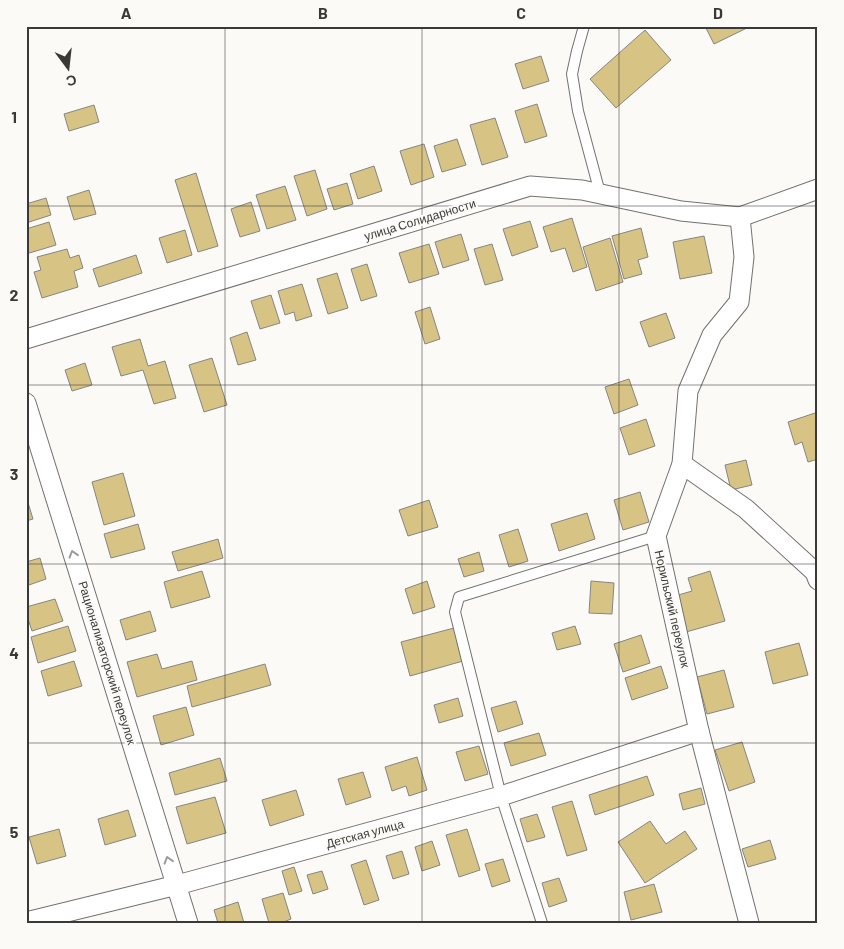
<svg xmlns="http://www.w3.org/2000/svg" width="844" height="949" font-family="Barlow,sans-serif">
<rect width="100%" height="100%" fill="#fbfaf7"/>
<g fill="#d7c485" stroke="#868582">
<path d="M 705,26 L 751,26 L 714,44 Z"/>
<path d="M 645,30 L 671,60 L 616,108 L 590,79 Z"/>
<path d="M 541,56 L 549,81 L 523,89 L 515,64 Z"/>
<path d="M 537,104 L 547,136 L 525,143 L 515,111 Z"/>
<path d="M 94,105 L 99,122 L 69,131 L 64,114 Z"/>
<path d="M 495,118 L 508,157 L 482,165 L 470,125 Z"/>
<path d="M 457,139 L 466,165 L 442,172 L 434,146 Z"/>
<path d="M 424,144 L 434,177 L 411,185 L 400,151 Z"/>
<path d="M 374,166 L 382,191 L 358,199 L 350,174 Z"/>
<path d="M 315,170 L 327,209 L 307,216 L 294,176 Z"/>
<path d="M 196,173 L 218,246 L 198,252 L 175,180 Z"/>
<path d="M 347,183 L 353,204 L 334,210 L 327,189 Z"/>
<path d="M 285,186 L 296,220 L 267,229 L 256,195 Z"/>
<path d="M 89,190 L 96,214 L 74,220 L 67,197 Z"/>
<path d="M 46,198 L 51,215 L 26,223 L 26,204 Z"/>
<path d="M 251,202 L 260,231 L 240,237 L 231,209 Z"/>
<path d="M 572,218 L 587,267 L 573,272 L 565,248 L 551,252 L 543,227 Z"/>
<path d="M 530,221 L 538,247 L 512,256 L 503,229 Z"/>
<path d="M 49,222 L 56,245 L 26,254 L 26,229 Z"/>
<path d="M 641,228 L 648,257 L 638,260 L 642,274 L 624,279 L 612,236 Z"/>
<path d="M 185,230 L 192,255 L 167,263 L 159,238 Z"/>
<path d="M 461,234 L 469,260 L 443,268 L 435,242 Z"/>
<path d="M 704,236 L 712,273 L 680,279 L 673,242 Z"/>
<path d="M 610,238 L 623,282 L 596,291 L 583,247 Z"/>
<path d="M 429,244 L 439,274 L 409,283 L 399,253 Z"/>
<path d="M 492,244 L 503,280 L 485,285 L 474,249 Z"/>
<path d="M 67,249 L 70,258 L 79,255 L 83,268 L 74,271 L 78,287 L 42,298 L 34,272 L 41,270 L 37,257 Z"/>
<path d="M 136,255 L 142,273 L 99,287 L 93,269 Z"/>
<path d="M 367,264 L 377,296 L 361,301 L 351,269 Z"/>
<path d="M 337,273 L 348,308 L 328,314 L 317,279 Z"/>
<path d="M 302,284 L 312,316 L 296,321 L 294,312 L 285,315 L 278,291 Z"/>
<path d="M 271,295 L 280,323 L 260,329 L 251,301 Z"/>
<path d="M 430,307 L 440,339 L 425,344 L 415,312 Z"/>
<path d="M 666,313 L 675,338 L 649,347 L 640,322 Z"/>
<path d="M 247,332 L 256,360 L 238,365 L 230,338 Z"/>
<path d="M 140,339 L 148,366 L 165,361 L 176,398 L 154,404 L 143,370 L 121,376 L 112,347 Z"/>
<path d="M 212,358 L 227,405 L 204,412 L 189,365 Z"/>
<path d="M 85,363 L 92,385 L 72,391 L 65,370 Z"/>
<path d="M 629,379 L 638,405 L 614,414 L 605,387 Z"/>
<path d="M 818,412 L 818,459 L 808,462 L 802,442 L 795,445 L 788,422 Z"/>
<path d="M 646,419 L 655,446 L 629,455 L 620,428 Z"/>
<path d="M 746,460 L 752,485 L 731,490 L 725,465 Z"/>
<path d="M 123,473 L 135,516 L 104,525 L 92,482 Z"/>
<path d="M 640,492 L 649,522 L 623,530 L 614,500 Z"/>
<path d="M 26,496 L 33,519 L 26,521 Z"/>
<path d="M 429,500 L 438,527 L 408,536 L 399,510 Z"/>
<path d="M 587,513 L 595,539 L 559,551 L 551,524 Z"/>
<path d="M 138,524 L 145,549 L 111,558 L 104,534 Z"/>
<path d="M 518,529 L 528,561 L 509,567 L 499,535 Z"/>
<path d="M 218,539 L 223,558 L 178,571 L 172,552 Z"/>
<path d="M 479,552 L 484,571 L 464,577 L 458,559 Z"/>
<path d="M 40,558 L 46,579 L 26,586 L 26,562 Z"/>
<path d="M 202,571 L 210,597 L 171,608 L 164,582 Z"/>
<path d="M 710,571 L 725,621 L 686,632 L 675,596 L 692,591 L 688,578 Z"/>
<path d="M 427,581 L 435,607 L 413,614 L 405,589 Z"/>
<path d="M 591,581 L 614,583 L 612,614 L 589,613 Z"/>
<path d="M 55,599 L 63,621 L 32,631 L 26,613 L 26,607 Z"/>
<path d="M 150,611 L 156,631 L 126,640 L 120,620 Z"/>
<path d="M 68,626 L 76,651 L 38,663 L 31,637 Z"/>
<path d="M 575,626 L 581,644 L 557,650 L 552,633 Z"/>
<path d="M 454,628 L 463,661 L 410,676 L 401,642 Z"/>
<path d="M 641,635 L 650,663 L 623,672 L 614,644 Z"/>
<path d="M 799,643 L 808,675 L 773,684 L 765,652 Z"/>
<path d="M 157,654 L 162,669 L 192,661 L 197,680 L 137,697 L 127,662 Z"/>
<path d="M 74,661 L 82,686 L 48,696 L 41,671 Z"/>
<path d="M 265,664 L 271,685 L 192,707 L 187,686 Z"/>
<path d="M 661,666 L 668,688 L 632,700 L 625,678 Z"/>
<path d="M 724,670 L 734,707 L 707,714 L 697,677 Z"/>
<path d="M 458,698 L 463,716 L 439,723 L 434,705 Z"/>
<path d="M 516,701 L 523,724 L 498,732 L 491,708 Z"/>
<path d="M 186,707 L 194,735 L 161,745 L 153,716 Z"/>
<path d="M 539,733 L 546,755 L 511,766 L 504,743 Z"/>
<path d="M 742,742 L 755,782 L 729,791 L 715,750 Z"/>
<path d="M 479,746 L 488,774 L 465,781 L 456,752 Z"/>
<path d="M 417,757 L 427,790 L 409,796 L 406,786 L 392,791 L 385,767 Z"/>
<path d="M 220,758 L 227,781 L 175,795 L 169,773 Z"/>
<path d="M 363,772 L 371,797 L 346,805 L 338,779 Z"/>
<path d="M 647,776 L 654,795 L 595,815 L 589,795 Z"/>
<path d="M 701,788 L 705,804 L 683,810 L 679,794 Z"/>
<path d="M 296,790 L 304,815 L 270,826 L 262,800 Z"/>
<path d="M 215,797 L 226,833 L 187,844 L 176,807 Z"/>
<path d="M 572,801 L 587,850 L 567,856 L 552,807 Z"/>
<path d="M 128,810 L 136,836 L 105,845 L 98,819 Z"/>
<path d="M 537,814 L 545,837 L 527,842 L 520,819 Z"/>
<path d="M 650,821 L 666,844 L 685,831 L 697,849 L 645,883 L 618,842 Z"/>
<path d="M 59,829 L 66,856 L 37,864 L 29,837 Z"/>
<path d="M 467,829 L 480,870 L 459,877 L 446,835 Z"/>
<path d="M 770,840 L 776,859 L 748,867 L 742,849 Z"/>
<path d="M 432,841 L 440,865 L 422,871 L 415,847 Z"/>
<path d="M 402,851 L 409,874 L 393,879 L 386,856 Z"/>
<path d="M 503,859 L 510,881 L 492,887 L 485,864 Z"/>
<path d="M 366,860 L 379,900 L 364,905 L 351,865 Z"/>
<path d="M 294,867 L 302,891 L 289,895 L 282,871 Z"/>
<path d="M 322,871 L 328,889 L 313,894 L 307,875 Z"/>
<path d="M 559,878 L 567,901 L 549,907 L 542,883 Z"/>
<path d="M 654,884 L 662,912 L 631,920 L 624,892 Z"/>
<path d="M 283,893 L 291,919 L 281,923 L 269,923 L 262,899 Z"/>
<path d="M 238,902 L 244,923 L 218,923 L 214,910 Z"/>
</g>
<g fill="none" stroke-linecap="round" stroke-linejoin="round">
<defs>
<g id="lane">
<path d="M 584,26 L 577,51 L 572,74 L 578,111 L 600,193"/>
<path d="M 542,923 L 501,796 L 455,612 L 459,597 L 656,536"/>
</g>
<g id="street">
<path d="M 740,217 L 744,257 L 739,302 L 712,335 L 688,391 L 682,464 L 656,536 L 699,731 L 749,923"/>
<path d="M 26,339 L 530,186 L 582,190 L 681,211 L 740,217 L 818,189"/>
<path d="M 26,403 L 188,923"/>
<path d="M 682,464 L 746,509 L 815,572 L 818,580"/>
<path d="M 26,922 L 177,885 L 501,796 L 699,731"/>
</g>
</defs>
<use href="#lane" stroke="#73726f" stroke-width="12"/>
<use href="#street" stroke="#73726f" stroke-width="21"/>
<use href="#lane" stroke="#fff" stroke-width="10"/>
<use href="#street" stroke="#fff" stroke-width="19"/>
</g>
<defs><path id="oneway-chevron" d="M-2-3.5L2.5 0L-2 3.5" fill="none" stroke-width="1.6" stroke-linecap="round" stroke-linejoin="round" transform="scale(1.25)"/></defs>
<g stroke="#9c9c9c">
<use href="#oneway-chevron" transform="translate(73 554) rotate(-107)"/>
<use href="#oneway-chevron" transform="translate(168 860) rotate(-107)"/>
</g>
<path fill="none" stroke="#393938" stroke-width="1" stroke-opacity="0.55" d="M 225,26 L 225,923M 422,26 L 422,923M 619,26 L 619,923M 26,206 L 818,206M 26,385 L 818,385M 26,564 L 818,564M 26,743 L 818,743"/>
<g text-anchor="middle" stroke-width="4.5" stroke-linejoin="round" paint-order="stroke">
<g font-size="12" fill="#393938" stroke="#fbfaf7">
<text transform="translate(420 220) rotate(-17)" y="4">улица Солидарности</text>
<text transform="translate(672 609) rotate(77)" y="4">Норильский переулок</text>
<text transform="translate(107 663) rotate(73)" y="4">Рационализаторский переулок</text>
<text transform="translate(365 834) rotate(-15)" y="4">Детская улица</text>
</g>
</g>
<rect width="844" height="949" fill="none" stroke="#fbfaf7" stroke-width="55"/>
<g transform="translate(68 68) rotate(165)" stroke="#fbfaf7" stroke-width="4" paint-order="stroke">
<path d="M0-4L9 19L0 12L-9 19Z" fill="#393938"/>
<text y="-8" font-size="14" font-weight="bold" text-anchor="middle" fill="#393938">С</text>
</g>
<rect x="28" y="28" width="788" height="894" fill="none" stroke="#393938" stroke-width="2"/>
<g font-size="16" text-anchor="middle" font-weight="bold" fill="#393938">
<text x="126" y="19">A</text>
<text x="323" y="19">B</text>
<text x="521" y="19">C</text>
<text x="718" y="19">D</text>
<text x="14" y="123">1</text>
<text x="14" y="301">2</text>
<text x="14" y="480">3</text>
<text x="14" y="659">4</text>
<text x="14" y="838">5</text>
</g>
</svg>
